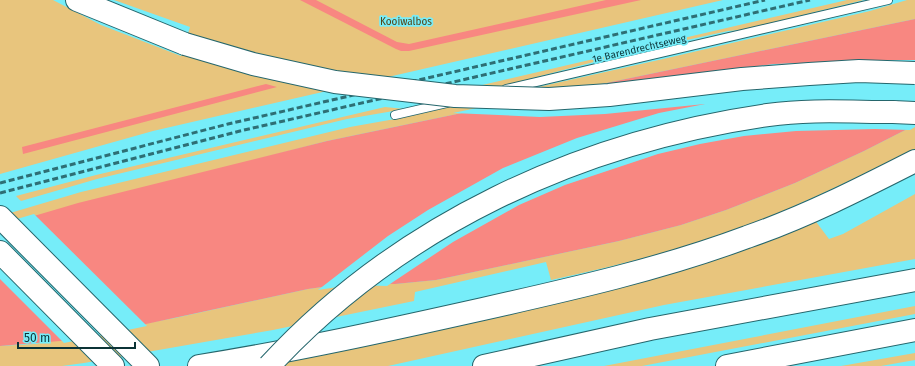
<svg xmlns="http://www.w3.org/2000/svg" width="915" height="366" font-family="'Fira Sans',sans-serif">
<rect width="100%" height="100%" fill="#76edf9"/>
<g fill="#e8c57d">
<path d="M 0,0 L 53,0 L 101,25 L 181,56 L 190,27 L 114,0 L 723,0 L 153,131 L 0,174 Z"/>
<path d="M 847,0 L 864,0 L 741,30 L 728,31 L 632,52 L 498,87 L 478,86 Z"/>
<path d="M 907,0 L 915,0 L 915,19 L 327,141 L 0,226 L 0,216 L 81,192 L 350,127 L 395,119 L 663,59 L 870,11 Z"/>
<path d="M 385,107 L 405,109 L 347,119 L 97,179 L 21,201 L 16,196 L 96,175 Z"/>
<path d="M 915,125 L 915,149 C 865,173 815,198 764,219 C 696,247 623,264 551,280 L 546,262 L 415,292 L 414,301 L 273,330 L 84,363 L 62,366 L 0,366 L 0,346 L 35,344 L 175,318 L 308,289 L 351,283 L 395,284 L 436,280 L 619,241 L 681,225 L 726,210 L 795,183 L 864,151 Z"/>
<path d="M 915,194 L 915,259 L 664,305 L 388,366 L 244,366 L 814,219 L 829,239 L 843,234 Z"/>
<path d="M 915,306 L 915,314 L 642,366 L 604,366 Z"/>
<path d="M 915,353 L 915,360 L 881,366 L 841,366 Z"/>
</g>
<g fill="#f88781">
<path d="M 300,0 L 316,0 L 397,42 L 409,44 L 606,0 L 641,0 L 409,51 L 401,51 L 396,49 Z"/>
<path d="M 915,19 L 915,125 L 864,151 L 795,183 L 726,210 L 681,225 L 619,241 L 436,280 L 395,284 L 351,283 L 308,289 L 72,340 L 0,346 L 0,226 L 78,203 L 327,141 Z"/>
<path d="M 266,84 L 277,87 L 23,154 L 22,147 Z"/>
</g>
<g fill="#76edf9">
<path d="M 879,60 L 915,60 L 915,127 L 910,130 L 875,129 L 796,131 L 744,136 L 700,144 L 658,154 L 565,185 L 519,205 L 453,242 L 387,286 L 351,285 L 318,290 L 388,236 L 428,210 L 503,168 L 577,138 L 659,113 L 705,104 L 605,114 L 540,117 L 453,113 L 587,85 L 628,82 L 774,64 Z"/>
<path d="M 34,214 L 147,326 L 64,343 L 0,279 L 0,224 Z"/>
</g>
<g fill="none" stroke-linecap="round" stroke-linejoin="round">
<defs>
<g id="lane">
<path d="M 506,89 L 888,0"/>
<path d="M 395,115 L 447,103"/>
</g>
<g id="highway">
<path d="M 77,0 L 185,44"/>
<path d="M 893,112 L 915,113"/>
<path d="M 0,217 L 148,366"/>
<path d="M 0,252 L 113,366"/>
<path d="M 199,366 C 294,351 389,330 483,309 C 572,289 661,269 747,237 C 805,217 860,189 915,161"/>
<path d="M 484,366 L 650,329 L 915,280"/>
<path d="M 727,366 L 915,330"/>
</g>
</defs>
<use href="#lane" stroke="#25666c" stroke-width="10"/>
<use href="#highway" stroke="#25666c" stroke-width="24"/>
<use href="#lane" stroke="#fff" stroke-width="8"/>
<use href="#highway" stroke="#fff" stroke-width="22"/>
<g stroke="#2e6f75" stroke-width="3" stroke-dasharray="6 3" stroke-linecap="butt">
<path d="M 0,183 L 228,124 L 765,0"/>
<path d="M 0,193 L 240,131 L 810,0"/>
</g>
<defs>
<g id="highway-bridge">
<path d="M 185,44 L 253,64 L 335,82 L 455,96 L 549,99 L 609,95 L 742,79 L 809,74 L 859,71 L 915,73"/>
<path d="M 269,366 C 399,225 579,142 768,115 C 809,109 852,112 893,112"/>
</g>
</defs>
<use href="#highway-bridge" stroke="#25666c" stroke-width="24" stroke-linecap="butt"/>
<use href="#highway-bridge" stroke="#fff" stroke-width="22"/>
</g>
<g text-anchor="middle" stroke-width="3.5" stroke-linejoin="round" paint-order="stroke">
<g font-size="10" fill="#533f10" stroke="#76edf9">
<text x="406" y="25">Kooiwalbos</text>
</g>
<g font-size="10" fill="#0b3336" stroke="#76edf9">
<text transform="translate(639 48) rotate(-13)" y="4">1e Barendrechtseweg</text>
</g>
</g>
<path d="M18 342v6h117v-6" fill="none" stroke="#0b3336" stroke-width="2"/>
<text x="24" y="342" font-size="12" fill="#0b3336" stroke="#76edf9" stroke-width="3" paint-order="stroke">50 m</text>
</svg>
